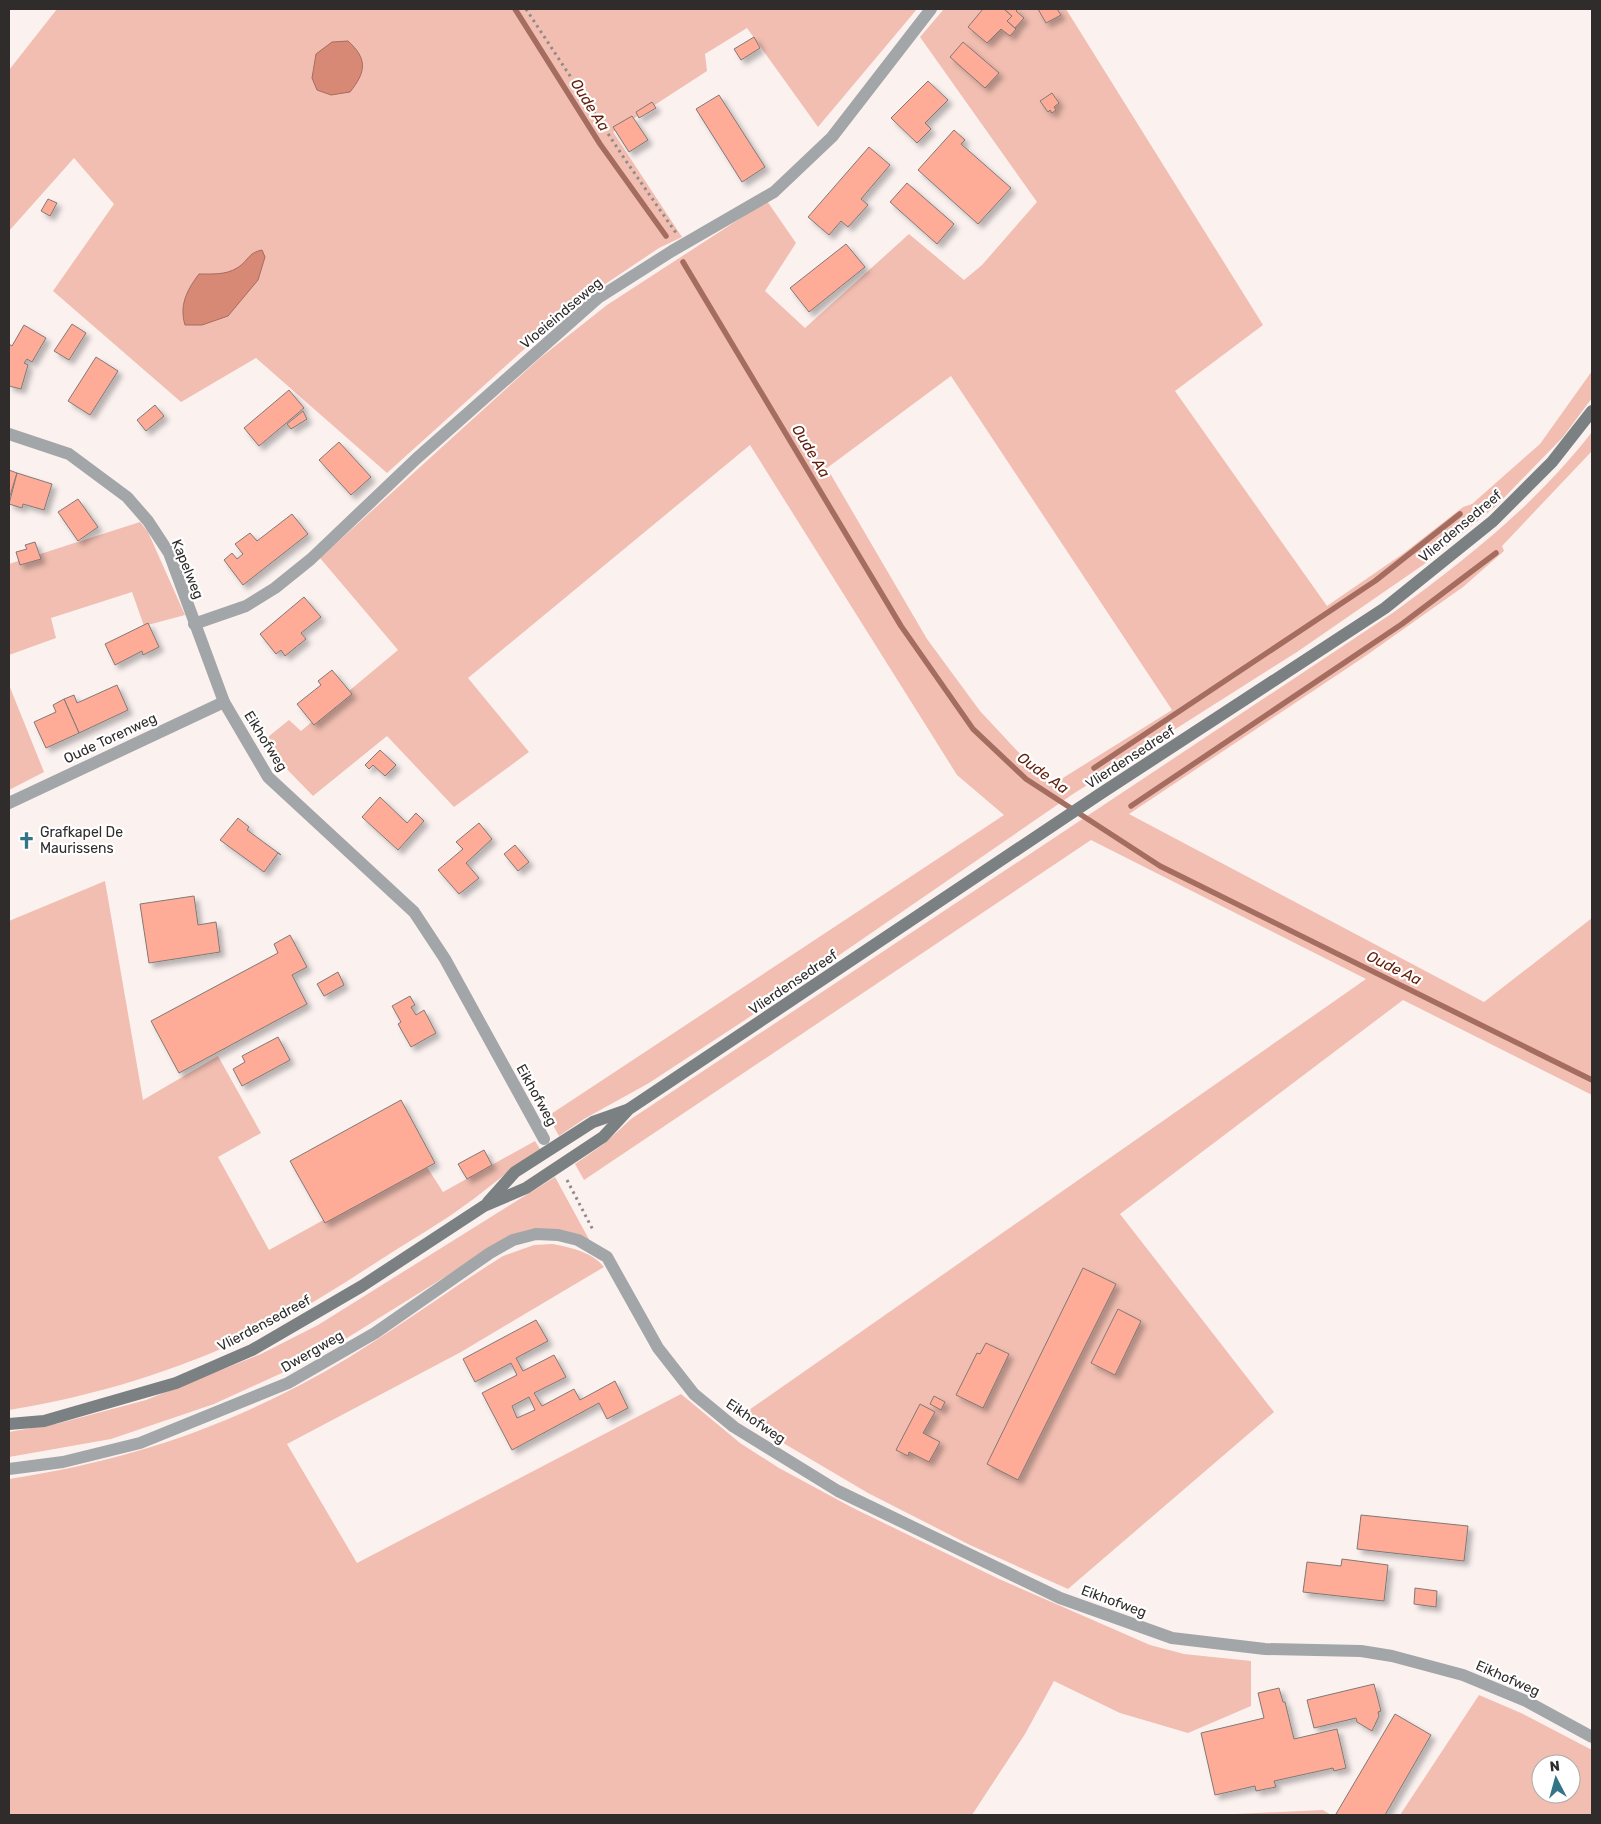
<svg xmlns="http://www.w3.org/2000/svg" width="1601" height="1824" font-family="Rubik,sans-serif">
<defs>
<filter id="shadow"><feDropShadow dx="4.5" dy="4.5" stdDeviation="2.5" flood-color="#0004"/></filter>
</defs>
<rect width="100%" height="100%" fill="#fbf2f0"/>
<g fill="#f1beb1" fill-rule="evenodd">
<path d="M 57,9 L 917,9 L 818,127 L 747,28 L 705,54 L 707,71 L 613,132 L 682,237 L 659,248 L 571,307 L 387,473 L 256,358 L 181,402 L 53,291 L 114,204 L 74,158 L 9,231 L 9,70 Z"/>
<path d="M 944,9 L 1066,9 L 1263,325 L 1175,391 L 1327,606 L 1404,553 L 1463,507 L 1472,504 L 1540,444 L 1592,371 L 1592,398 L 1563,437 L 1497,505 L 1423,565 L 1297,652 L 1073,794 L 745,1020 L 649,1083 L 584,1119 L 559,1136 L 548,1116 L 1004,815 L 957,775 L 750,445 L 468,678 L 529,752 L 454,807 L 387,736 L 313,796 L 277,759 L 263,741 L 289,720 L 301,731 L 398,650 L 320,558 L 540,358 L 607,305 L 767,201 L 796,243 L 765,291 L 805,328 L 909,234 L 964,280 L 982,265 L 1037,202 L 920,37 ZM 951,376 L 1172,710 L 1050,786 L 980,711 L 927,639 L 827,468 Z"/>
<path d="M 1592,432 L 1592,451 L 1502,546 L 1504,551 L 1463,587 L 1364,657 L 1129,814 L 1484,1002 L 1592,918 L 1592,1095 L 1403,1000 L 1120,1214 L 1274,1412 L 1068,1589 L 970,1545 L 868,1493 L 739,1417 L 1366,979 L 1091,840 L 584,1180 L 575,1164 L 604,1144 L 631,1119 L 1394,612 C 1469,557 1534,506 1592,432 Z"/>
<path d="M 140,522 L 148,532 L 185,615 L 144,626 L 132,592 L 51,618 L 56,638 L 9,655 L 9,564 Z"/>
<path d="M 9,685 L 44,772 L 9,790 Z"/>
<path d="M 105,881 L 143,1100 L 218,1056 L 261,1133 L 218,1157 L 269,1250 L 425,1164 L 443,1192 L 535,1141 L 540,1149 C 512,1167 488,1189 461,1208 C 439,1224 414,1238 391,1253 C 358,1274 325,1296 291,1315 C 203,1363 107,1394 9,1410 L 9,921 Z"/>
<path d="M 555,1177 L 591,1243 L 534,1230 L 456,1270 L 339,1343 L 295,1367 L 214,1404 L 111,1439 L 9,1457 L 9,1432 L 60,1423 L 146,1400 L 261,1354 L 318,1325 Z"/>
<path d="M 552,1244 C 570,1247 592,1252 604,1267 L 461,1352 L 287,1444 L 357,1563 L 681,1394 L 740,1443 L 779,1468 L 853,1508 L 999,1579 L 1150,1645 L 1184,1654 L 1251,1661 L 1251,1706 L 1188,1733 L 1120,1713 L 1054,1681 L 1025,1734 L 972,1815 L 9,1815 L 9,1479 C 117,1462 205,1435 302,1384 C 373,1347 436,1298 503,1256 L 534,1245 Z"/>
<path d="M 1479,1695 L 1521,1713 L 1592,1750 L 1592,1815 L 1400,1815 ZM 1541,1764 L 1571,1764 L 1571,1794 L 1541,1794 Z"/>
<path d="M 1323,1810 L 1331,1815 L 1212,1815 L 1214,1815 Z"/>
</g>
<g fill="#d78975" stroke="#a56d5f">
<path d="M 348,41 C 368,59 366,72 350,92 L 331,95 L 317,90 L 312,78 L 316,54 L 332,42 Z"/>
<path d="M 262,250 L 265,257 L 258,280 L 228,316 L 202,325 L 185,325 C 179,305 187,290 199,274 C 212,274 226,275 237,268 C 249,261 247,253 262,250 Z"/>
</g>
<g fill="none" stroke-linecap="round" stroke-linejoin="round">
<g stroke="#a56d5f" stroke-width="5.5">
<path d="M 515,9 L 600,144 L 666,236"/>
<path d="M 683,262 L 901,626 L 973,729 L 1026,779 L 1160,866 L 1592,1080"/>
<path d="M 1094,768 L 1375,581 L 1460,514"/>
<path d="M 1131,806 L 1402,624 L 1496,553"/>
</g>
</g>
<g fill="#feac97" stroke="#817876" fill-rule="evenodd" filter="url(#shadow)">
<path d="M 983,9 L 1004,9 L 1012,16 L 1007,21 L 1016,29 L 1010,36 L 1001,29 L 987,43 L 968,27 Z"/>
<path d="M 1004,9 L 1018,9 L 1016,11 L 1024,18 L 1015,28 L 1007,21 L 1012,16 Z"/>
<path d="M 1038,9 L 1057,9 L 1061,15 L 1046,23 Z"/>
<path d="M 754,37 L 760,48 L 741,60 L 734,49 Z"/>
<path d="M 963,42 L 999,73 L 985,88 L 950,57 Z"/>
<path d="M 928,81 L 948,100 L 925,123 L 931,129 L 917,143 L 891,118 Z"/>
<path d="M 1052,93 L 1059,103 L 1054,107 L 1056,110 L 1052,113 L 1050,110 L 1048,112 L 1040,101 Z"/>
<path d="M 719,95 L 765,167 L 742,182 L 696,109 Z"/>
<path d="M 652,102 L 656,108 L 639,118 L 636,112 Z"/>
<path d="M 632,116 L 648,140 L 629,152 L 613,127 Z"/>
<path d="M 954,130 L 965,140 L 961,144 L 1011,188 L 978,224 L 918,170 Z"/>
<path d="M 869,147 L 890,165 L 861,199 L 868,205 L 848,227 L 841,221 L 829,235 L 808,217 Z"/>
<path d="M 907,183 L 954,224 L 937,244 L 890,202 Z"/>
<path d="M 48,199 L 57,203 L 50,216 L 41,211 Z"/>
<path d="M 846,244 L 865,267 L 809,312 L 790,288 Z"/>
<path d="M 72,324 L 86,333 L 69,360 L 54,351 Z"/>
<path d="M 24,325 L 46,338 L 32,362 L 27,359 L 24,363 L 28,365 L 21,389 L 9,386 L 9,344 L 12,346 Z"/>
<path d="M 96,357 L 118,371 L 90,415 L 68,401 Z"/>
<path d="M 289,390 L 304,408 L 259,446 L 244,428 Z"/>
<path d="M 155,405 L 164,416 L 146,431 L 137,420 Z"/>
<path d="M 303,411 L 307,419 L 291,429 L 287,424 Z"/>
<path d="M 339,442 L 371,477 L 351,495 L 319,460 Z"/>
<path d="M 9,470 L 17,473 L 9,499 Z"/>
<path d="M 17,473 L 52,484 L 44,510 L 23,504 L 22,508 L 9,504 Z"/>
<path d="M 78,499 L 98,527 L 78,541 L 58,512 Z"/>
<path d="M 292,514 L 308,534 L 243,585 L 224,560 L 232,553 L 237,559 L 243,554 L 235,544 L 250,533 L 257,541 Z"/>
<path d="M 35,542 L 41,559 L 20,565 L 16,552 L 27,549 L 25,545 Z"/>
<path d="M 304,597 L 321,617 L 301,633 L 306,639 L 285,656 L 281,650 L 276,654 L 260,634 Z"/>
<path d="M 148,623 L 159,647 L 143,655 L 142,651 L 115,665 L 105,644 Z"/>
<path d="M 332,670 L 352,694 L 314,725 L 297,704 L 321,685 L 318,681 Z"/>
<path d="M 117,685 L 128,710 L 79,733 L 64,699 L 74,695 L 77,703 Z"/>
<path d="M 64,699 L 79,733 L 46,748 L 34,722 L 56,712 L 53,705 Z"/>
<path d="M 380,750 L 396,765 L 385,776 L 373,765 L 369,769 L 365,765 Z"/>
<path d="M 380,797 L 407,823 L 416,813 L 424,821 L 398,850 L 362,817 Z"/>
<path d="M 238,818 L 249,827 L 247,830 L 281,855 L 278,853 L 264,872 L 220,840 Z"/>
<path d="M 479,823 L 492,839 L 466,863 L 479,878 L 459,894 L 438,870 L 463,849 L 456,842 Z"/>
<path d="M 515,845 L 529,862 L 518,871 L 504,854 Z"/>
<path d="M 194,896 L 198,925 L 216,922 L 220,952 L 149,963 L 140,904 Z"/>
<path d="M 290,935 L 307,967 L 292,975 L 307,1004 L 179,1073 L 151,1021 L 278,953 L 274,944 Z"/>
<path d="M 338,972 L 344,985 L 324,996 L 317,984 Z"/>
<path d="M 410,996 L 415,1005 L 411,1007 L 416,1015 L 424,1010 L 436,1033 L 411,1047 L 398,1024 L 401,1022 L 392,1006 Z"/>
<path d="M 278,1037 L 290,1060 L 242,1086 L 233,1069 L 245,1062 L 242,1056 Z"/>
<path d="M 401,1100 L 435,1163 L 325,1223 L 290,1161 Z"/>
<path d="M 484,1150 L 492,1165 L 467,1179 L 458,1164 Z"/>
<path d="M 1083,1268 L 1116,1284 L 1018,1480 L 987,1464 Z"/>
<path d="M 1118,1309 L 1141,1321 L 1115,1375 L 1091,1363 Z"/>
<path d="M 536,1320 L 548,1341 L 516,1358 L 523,1371 L 554,1355 L 566,1377 L 534,1393 L 542,1406 L 574,1389 L 580,1400 L 615,1381 L 628,1408 L 607,1419 L 599,1403 L 512,1450 L 482,1393 L 517,1375 L 511,1363 L 475,1382 L 463,1359 ZM 529,1397 L 535,1410 L 517,1418 L 512,1406 Z"/>
<path d="M 986,1343 L 1009,1354 L 983,1408 L 956,1395 L 977,1353 L 980,1354 Z"/>
<path d="M 934,1396 L 945,1402 L 941,1410 L 930,1404 Z"/>
<path d="M 920,1404 L 935,1412 L 923,1433 L 940,1442 L 929,1462 L 909,1452 L 908,1456 L 896,1450 Z"/>
<path d="M 1361,1515 L 1468,1526 L 1464,1561 L 1357,1549 Z"/>
<path d="M 1342,1559 L 1388,1565 L 1384,1601 L 1303,1592 L 1307,1562 L 1341,1566 Z"/>
<path d="M 1415,1588 L 1437,1591 L 1436,1607 L 1414,1604 Z"/>
<path d="M 1374,1684 L 1381,1711 L 1378,1712 L 1379,1716 L 1372,1731 L 1357,1722 L 1356,1718 L 1314,1728 L 1307,1700 Z"/>
<path d="M 1279,1688 L 1283,1702 L 1285,1702 L 1294,1739 L 1337,1729 L 1346,1768 L 1334,1771 L 1333,1768 L 1274,1781 L 1276,1787 L 1256,1791 L 1255,1786 L 1215,1795 L 1201,1733 L 1264,1718 L 1258,1693 Z"/>
<path d="M 1395,1714 L 1431,1735 L 1385,1815 L 1338,1815 L 1336,1814 Z"/>
</g>
<g fill="none" stroke-linecap="round" stroke-linejoin="round">
<g stroke="#908a88" stroke-width="3" stroke-dasharray="2.5 4" stroke-linecap="butt">
<path d="M 526,9 L 624,158 L 676,233"/>
<path d="M 567,1180 L 593,1230"/>
</g>
<g stroke="#a3a6a8" stroke-width="12">
<path d="M 9,434 L 69,454 L 127,497 L 148,521 L 169,553 L 224,702 L 268,777 L 414,912 L 445,959 L 544,1139"/>
<path d="M 194,624 L 246,606 L 275,588 L 311,559 L 416,459 L 598,298 L 672,251 L 774,192 L 832,137 L 931,9"/>
<path d="M 9,803 L 224,702"/>
<path d="M 9,1469 L 63,1462 L 140,1443 L 288,1383 L 375,1333 L 490,1253 L 513,1240 L 536,1234 L 558,1235 L 578,1240 L 607,1257 L 658,1348 L 694,1394 L 734,1427 L 838,1491 L 1060,1598 L 1172,1638 L 1265,1649 L 1361,1651 L 1392,1656 L 1463,1675 L 1526,1701 L 1592,1737"/>
</g>
<g stroke="#7b8183" stroke-width="12">
<path d="M 488,1202 L 515,1172 L 593,1122 L 627,1110"/>
<path d="M 9,1424 L 44,1421 L 176,1383 L 252,1350 L 362,1286 L 484,1206 L 526,1188 L 603,1137 L 629,1109 L 1100,794 L 1385,608 L 1493,521 L 1552,462 L 1592,411"/>
</g>
</g>
<defs>
<symbol id="church-bare" viewBox="-9 -9 18 18"><path d="M-1.2-6h2.4v3.5h3.3v2.4h-3.3V6h-2.4V-.1h-3.3v-2.4h3.3Z" fill="#337587" stroke="#fff" stroke-width="2.5" paint-order="stroke"/></symbol>
</defs>
<g fill-rule="evenodd">
<use href="#church-bare" x="14" y="828" width="25" height="25"/>
</g>
<g text-anchor="middle" stroke-width="4.5" stroke-linejoin="round" paint-order="stroke">
<g font-size="14" fill="#2f2c2b" stroke="#fff">
<text transform="translate(561 313) rotate(-40)" y="5">Vloeieindseweg</text>
<text transform="translate(1460 526) rotate(-40)" y="5">Vlierdensedreef</text>
<text transform="translate(188 569) rotate(68)" y="5">Kapelweg</text>
<text transform="translate(110 738) rotate(-25)" y="5">Oude Torenweg</text>
<text transform="translate(266 741) rotate(58)" y="5">Eikhofweg</text>
<text transform="translate(1130 757) rotate(-33)" y="5">Vlierdensedreef</text>
<text transform="translate(793 982) rotate(-34)" y="5">Vlierdensedreef</text>
<text transform="translate(537 1095) rotate(61)" y="5">Eikhofweg</text>
<text transform="translate(264 1323) rotate(-28)" y="5">Vlierdensedreef</text>
<text transform="translate(312 1351) rotate(-30)" y="5">Dwergweg</text>
<text transform="translate(756 1421) rotate(34)" y="5">Eikhofweg</text>
<text transform="translate(1114 1601) rotate(20)" y="5">Eikhofweg</text>
<text transform="translate(1508 1678) rotate(24)" y="5">Eikhofweg</text>
</g>
<g font-size="14" fill="#2f2c2b" stroke="#fff" text-anchor="start">
<text x="40" y="837">Grafkapel De<tspan x="40" dy="16">Maurissens</tspan></text>
</g>
<g font-size="15" font-style="italic" fill="#621c09" stroke="#fff">
<text transform="translate(590 105) rotate(58)" y="5">Oude Aa</text>
<text transform="translate(811 451) rotate(59)" y="5">Oude Aa</text>
<text transform="translate(1043 773) rotate(36)" y="5">Oude Aa</text>
<text transform="translate(1394 968) rotate(26)" y="5">Oude Aa</text>
</g>
</g>
<rect width="1601" height="1824" fill="none" stroke="#2f2c2b" stroke-width="20"/>
<g transform="translate(1556 1779) rotate(354)"><circle r="24" fill="#ffffff" stroke="#acabaa"/>
<path d="M0-4L9 19L0 12L-9 19Z" fill="#337587"/>
<text y="-8" font-size="14" font-weight="bold" text-anchor="middle" fill="#2f2c2b">N</text>
</g>
</svg>
